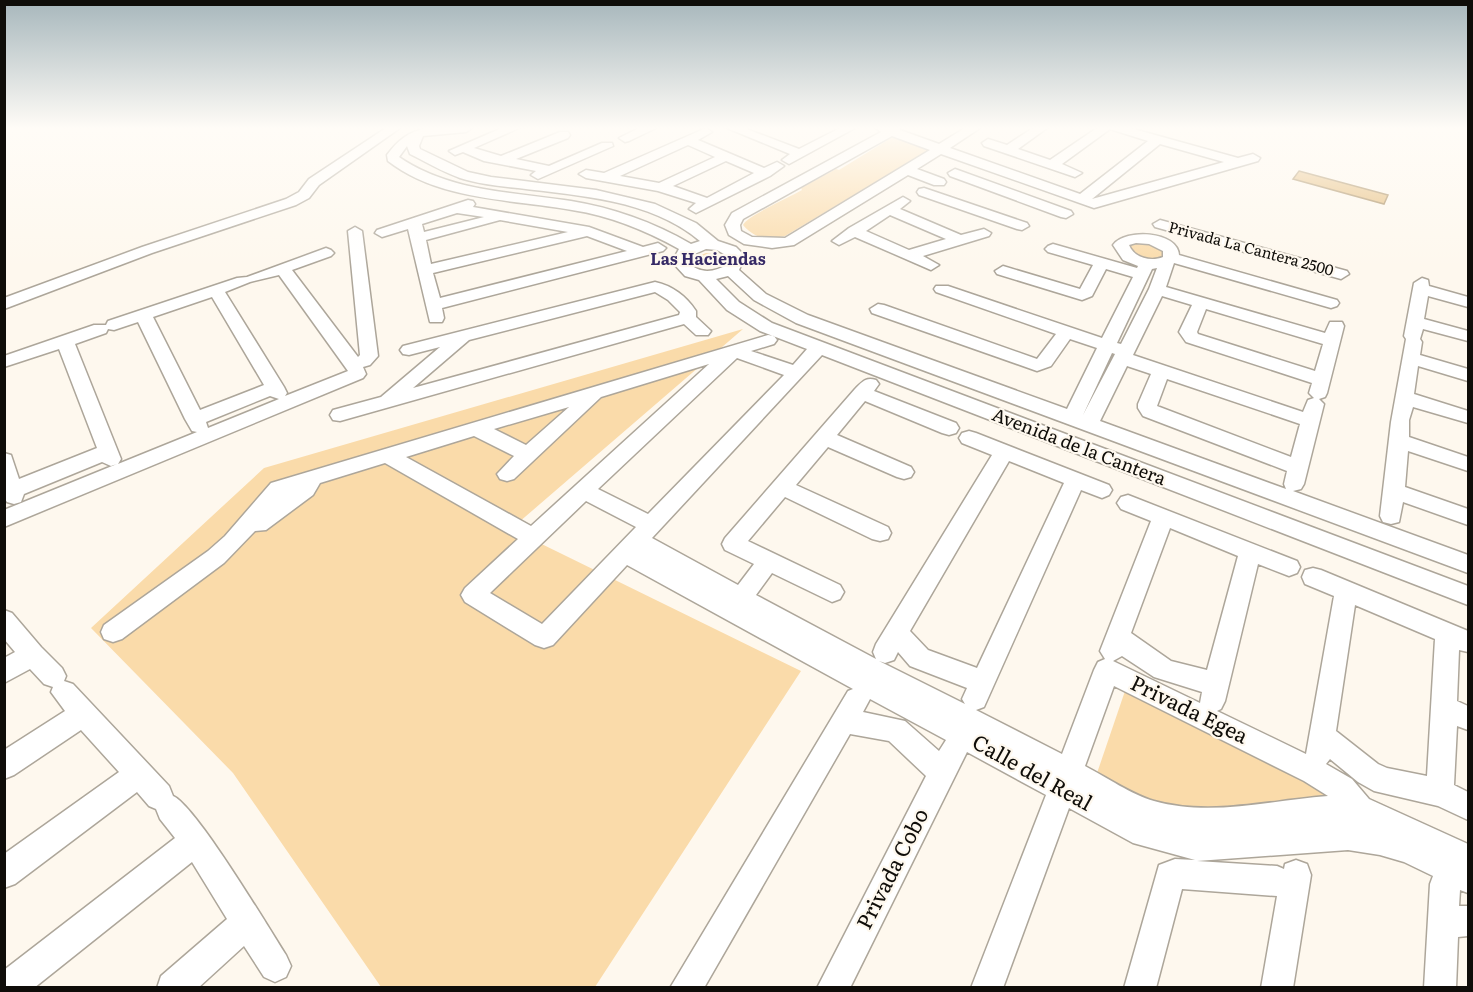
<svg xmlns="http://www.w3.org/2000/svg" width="1473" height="992" font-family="Literata,serif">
<rect width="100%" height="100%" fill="#fef8ee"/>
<g fill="#fadbaa">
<path d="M 891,138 L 900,138 L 928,151 L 785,236 C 767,240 755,239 743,225 C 747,216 790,197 802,190 L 801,188 L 836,169 L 839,170 Z"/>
<path d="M 1148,242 L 1163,250 L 1163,256 L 1152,260 L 1136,256 L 1128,245 Z"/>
<path d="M 706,253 L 719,255 L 722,261 L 714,267 L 697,265 L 696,257 Z"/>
<path d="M 743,329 L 511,529 L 801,671 L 595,987 L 381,987 L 233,773 L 91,628 L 264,468 Z"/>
<path d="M 1125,691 L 1316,785 L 1324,793 L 1323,798 L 1319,802 L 1169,811 L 1095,779 Z"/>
</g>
<path fill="#e5bc7a" stroke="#a58858" stroke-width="1.5" d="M 1299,171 L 1388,195 L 1384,204 L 1293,179 Z"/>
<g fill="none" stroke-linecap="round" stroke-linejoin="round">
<defs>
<g id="minor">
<path d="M 386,128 L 400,128 L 319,185 L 309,198 L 296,205 L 152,253 L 4,309 L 4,298 L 142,247 L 286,199 L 299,192 L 309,179 Z"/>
<path d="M 427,128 L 472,128 L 466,132 L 423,136 L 419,146 L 420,149 L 468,172 L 491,177 L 596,190 L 655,204 L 696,223 L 718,241 L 736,247 L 745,256 L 739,270 L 766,294 L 808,315 L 1067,409 L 1097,348 L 1070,339 L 1051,366 L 1037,371 L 872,313 L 870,309 L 878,304 L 884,305 L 1037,359 L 1056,334 L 936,292 L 934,289 L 936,286 L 948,286 L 1102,338 L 1133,277 L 1106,269 L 1092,296 L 1082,300 L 997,274 L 995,271 L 1003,266 L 1080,289 L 1093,265 L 1048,252 L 1045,249 L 1048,246 L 1053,244 L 1137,268 L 1138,266 L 1123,260 L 1113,245 C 1125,228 1178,231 1179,255 L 1337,300 L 1339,303 L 1337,306 L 1331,308 L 1174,263 L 1166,287 L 1325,333 L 1330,322 L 1342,322 L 1344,326 L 1327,393 L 1325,397 L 1319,399 L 1324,404 L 1304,484 L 1301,489 L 1293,491 L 1468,555 L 1468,573 L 796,323 L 754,300 L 728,276 L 716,279 L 739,302 L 772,323 L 1468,586 L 1468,605 L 822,355 L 652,538 L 738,585 L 754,564 L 725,550 L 722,544 L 725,538 L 855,389 C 863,381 866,377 876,380 L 879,384 L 874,391 L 956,423 L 959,428 L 956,433 L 949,435 L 942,433 L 865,401 L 837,435 L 911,467 L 914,472 L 911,477 L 904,479 L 897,477 L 828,447 L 796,485 L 888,527 L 891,533 L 888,539 L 880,541 L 872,539 L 785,497 L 748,541 L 840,585 L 844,592 L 840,599 L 832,602 L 772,573 L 756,595 L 876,659 L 873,652 L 876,644 L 992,455 L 962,443 L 959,438 L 962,433 L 969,431 L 976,433 L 1109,485 L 1112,490 L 1109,495 L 1102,498 L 1081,490 L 984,707 L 976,710 L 1062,754 L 1094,670 L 1098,662 L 1105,659 L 1100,651 L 1151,521 L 1121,509 L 1117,503 L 1121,497 L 1128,495 L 1297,561 L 1300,567 L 1297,573 L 1289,576 L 1258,564 L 1225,701 L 1221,709 L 1217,711 L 1306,754 L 1334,596 L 1305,584 L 1302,577 L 1305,570 L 1313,568 L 1321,570 L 1468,631 L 1468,652 L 1459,650 L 1457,701 L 1468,706 L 1468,730 L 1457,726 L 1454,785 L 1468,792 L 1468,820 L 1438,806 L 1374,791 L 1358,782 L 1330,759 L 1326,764 L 1352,779 L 1369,799 L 1468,844 L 1468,893 L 1460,890 L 1459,906 L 1468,906 L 1468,936 L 1458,937 L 1456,988 L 1424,988 L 1430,884 L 1433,876 L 1404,862 L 1380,855 L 1348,850 L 1197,861 L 1277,866 L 1284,869 L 1285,864 L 1296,860 L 1307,864 L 1311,875 L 1293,988 L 1261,988 L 1277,896 L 1182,889 L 1156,988 L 1124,988 L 1159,865 L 1175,859 L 1195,860 L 1133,843 L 1069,808 L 1003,988 L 971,988 L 1046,795 L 967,752 L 850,988 L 817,988 L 926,776 L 889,741 L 850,734 L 704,988 L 670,988 L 848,691 L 853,689 L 627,565 L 553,645 L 544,648 L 535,645 L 465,602 L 461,595 L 465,588 L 518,539 L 385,463 L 320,483 L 313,495 L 266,530 L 255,531 L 224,563 L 122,639 L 113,642 L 104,639 L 101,632 L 104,625 L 208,551 L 225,536 L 271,483 L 768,335 L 774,336 L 777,340 L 774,344 L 751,351 L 793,365 L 807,349 L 760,331 L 727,310 L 699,280 L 685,276 L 672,262 L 679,249 C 645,230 611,216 572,210 C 511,199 440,201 388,161 L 387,155 C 398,140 408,132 427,128 ZM 407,146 L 410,154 C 426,162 443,172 460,178 C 478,184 499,186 518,188 C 580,196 650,199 700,241 L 691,244 C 653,222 614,208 571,201 C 513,192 450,192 399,157 ZM 1136,243 L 1149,244 L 1163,251 L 1163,257 C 1151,262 1134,258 1129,245 ZM 706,249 L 717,250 L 729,257 L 728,264 C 714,273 699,274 688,262 L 690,256 ZM 1157,268 L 1149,289 L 1121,344 L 1117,343 L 1152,269 ZM 1162,296 L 1192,305 L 1179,332 L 1186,342 L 1312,383 L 1309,393 L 1314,398 L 1308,400 L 1303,412 L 1133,355 ZM 1206,309 L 1323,344 L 1315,371 L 1198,334 L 1197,332 ZM 1112,353 L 1115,354 L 1083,415 ZM 737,358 L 784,375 L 648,514 L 598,489 ZM 709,364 L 531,526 L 406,457 L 474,436 L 514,456 L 497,474 L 500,479 L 507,481 L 514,479 L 601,397 ZM 1127,366 L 1151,374 L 1138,404 L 1138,408 L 1143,416 L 1287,471 L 1284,484 L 1286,489 L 1100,421 ZM 1167,379 L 1300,424 L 1291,457 L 1157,406 ZM 569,407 L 526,445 L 494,429 ZM 1009,461 L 1064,483 L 977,668 L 928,650 L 910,631 ZM 586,501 L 636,527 L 542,624 L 490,593 ZM 1170,528 L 1238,556 L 1207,670 L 1171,661 L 1131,633 ZM 1355,605 L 1435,639 L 1427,776 L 1387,768 L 1378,764 L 1336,731 ZM 898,652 L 910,666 L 967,688 L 962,699 L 965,704 L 879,661 L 885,663 L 894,660 ZM 1122,656 L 1154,677 L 1202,692 L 1200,703 L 1113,661 ZM 1114,686 L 1304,781 L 1328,796 C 1271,800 1211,817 1154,801 C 1132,795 1106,777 1085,766 ZM 870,699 L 946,740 L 939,751 L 905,721 L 863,712 Z"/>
<path d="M 502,128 L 519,128 L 474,148 L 501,156 L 560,132 L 568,132 L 570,135 L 568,138 L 516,159 L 549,166 L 602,143 L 612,143 L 613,146 L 538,179 L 531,175 L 536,171 L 484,161 L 463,152 L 455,155 L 449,151 Z"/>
<path d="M 639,128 L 656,128 L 629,141 L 625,142 L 619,138 Z"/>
<path d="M 706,128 L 712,132 L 698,140 L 764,168 L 777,162 L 784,166 L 770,176 L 696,213 L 689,209 L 696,203 L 658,191 L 586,178 L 579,174 L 586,170 L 604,173 ZM 688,145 L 715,157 L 659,183 L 620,176 ZM 726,161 L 754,173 L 707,198 L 673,186 Z"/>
<path d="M 727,128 L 744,128 L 799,149 L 840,128 L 855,128 L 789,164 L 782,160 L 790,154 Z"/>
<path d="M 876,128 L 900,128 L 900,130 L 939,144 L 965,128 L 980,128 L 950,148 L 1080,194 L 1148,141 L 1110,129 L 1062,164 L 1082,173 L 1075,177 L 984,146 L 982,143 L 988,139 L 1007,145 L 1033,128 L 1047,128 L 1018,149 L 1050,160 L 1097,128 L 1130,128 L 1238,158 L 1253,154 L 1260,158 L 1258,161 L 1094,208 L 941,154 L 917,169 L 944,179 L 946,182 L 944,185 L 934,185 L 908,175 L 794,245 L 772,248 L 744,244 L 729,235 L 725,225 L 732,213 L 881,132 ZM 892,136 L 930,150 L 785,238 L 752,237 L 741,231 L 740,225 L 743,219 ZM 1160,144 L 1224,162 L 1092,199 Z"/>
<path d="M 955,169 L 1071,211 L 1073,214 L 1066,218 L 1061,217 L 950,176 L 948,173 Z"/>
<path d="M 924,188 L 1027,223 L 1029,226 L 1022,230 L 1017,229 L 919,195 L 917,192 L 919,189 Z"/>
<path d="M 903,197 L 910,201 L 900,209 L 961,235 L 984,229 L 991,233 L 989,236 L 923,256 L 939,265 L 931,270 L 855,237 L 839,245 L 832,241 L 849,228 ZM 890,215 L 946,239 L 909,250 L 866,231 Z"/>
<path d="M 468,200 L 473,201 L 475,204 L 473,207 L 589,227 L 643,247 L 658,243 L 666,248 L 663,251 L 442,308 L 444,318 L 442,322 L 430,322 L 408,229 L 382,237 L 375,233 L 377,230 ZM 457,213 L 484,217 L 424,232 L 422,224 ZM 500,220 L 568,232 L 431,264 L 426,240 ZM 587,236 L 627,251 L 440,298 L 433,273 Z"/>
<path d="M 1160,220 L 1347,271 L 1349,274 L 1341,279 L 1155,227 L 1153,224 Z"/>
<path d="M 355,227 L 362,231 L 378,356 L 370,365 L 363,367 L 366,374 L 363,378 L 4,527 L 4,510 L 117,464 L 111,466 L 102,462 L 24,494 L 21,502 L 14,504 L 7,502 L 4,498 L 4,453 L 11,455 L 19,479 L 97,448 L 59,349 L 4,367 L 4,356 L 94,325 L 106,325 L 108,321 L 237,278 L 247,277 L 326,248 L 331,250 L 334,253 L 331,256 L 292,270 L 358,357 L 360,355 L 348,231 ZM 279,275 L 348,371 L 285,396 L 287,393 L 284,387 L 225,292 L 250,282 ZM 212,297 L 264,385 L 200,410 L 153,317 ZM 138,322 L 185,419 L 192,431 L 197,432 L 118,464 L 121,459 L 75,344 L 106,333 L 108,329 L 114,330 ZM 270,396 L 279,399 L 208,428 L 206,422 Z"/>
<path d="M 1422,278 L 1428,280 L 1429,286 L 1468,297 L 1468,307 L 1428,296 L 1424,319 L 1468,331 L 1468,341 L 1423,329 L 1420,339 L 1422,342 L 1420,355 L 1468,369 L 1468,381 L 1418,366 L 1414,394 L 1468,411 L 1468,423 L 1413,407 L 1409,420 L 1409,437 L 1468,457 L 1468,471 L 1408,451 L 1405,487 L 1468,509 L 1468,525 L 1403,502 L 1399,522 L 1391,524 L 1383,522 L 1380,516 L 1391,422 L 1406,339 L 1404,336 L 1414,283 Z"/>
<path d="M 655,282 C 673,286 686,296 696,311 L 696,317 L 711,331 L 708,335 L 696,335 L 684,324 L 340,421 L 333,420 L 330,415 L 333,410 L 381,397 L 440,347 L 409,355 L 403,354 L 400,350 L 403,346 ZM 655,292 L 668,300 L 680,312 L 679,315 L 413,388 L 469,340 Z"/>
<path d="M 4,610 L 12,613 L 41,647 L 62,668 L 66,676 L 64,681 L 73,684 L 169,786 L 173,796 C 196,806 268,927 286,955 L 291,966 L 286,977 L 275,982 L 264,977 L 244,946 L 198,988 L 157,988 L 161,976 L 227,919 L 192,862 L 34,988 L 4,988 L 4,970 L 175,838 L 160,819 L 156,809 L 149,806 L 137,792 L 15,884 L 4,888 L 4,854 L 119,772 L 81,730 L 14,775 L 4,779 L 4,750 L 65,711 L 51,692 L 53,687 L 44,684 L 30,669 L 4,683 L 4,658 L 15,652 L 4,639 Z"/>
</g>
</defs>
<use href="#minor" stroke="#ada69a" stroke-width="3"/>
<use href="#minor" fill="#fff" fill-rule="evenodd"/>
</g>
<linearGradient id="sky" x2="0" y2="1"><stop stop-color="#a7b7bc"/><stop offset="0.48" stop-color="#fffcf7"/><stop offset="1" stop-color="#fffcf7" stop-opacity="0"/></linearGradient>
<rect width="1473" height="267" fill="url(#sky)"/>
<g text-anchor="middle" stroke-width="4.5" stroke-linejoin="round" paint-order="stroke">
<g font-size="15" fill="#0f0d09" stroke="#fef8ee">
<text transform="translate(1251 249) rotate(15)" y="5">Privada La Cantera 2500</text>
</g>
<g font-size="16" font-weight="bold" fill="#362a66" stroke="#fef8ee">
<text x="708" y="265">Las Haciendas</text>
</g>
<g font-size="18" fill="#0f0d09" stroke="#fef8ee">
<text transform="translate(1079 447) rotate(21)" y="6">Avenida de la Cantera</text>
</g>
<g font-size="21" fill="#0f0d09" stroke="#fef8ee">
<text transform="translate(1189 710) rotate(26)" y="7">Privada Egea</text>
<text transform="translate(1032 773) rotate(29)" y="7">Calle del Real</text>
<text transform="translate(893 869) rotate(-63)" y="7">Privada Cobo</text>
</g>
</g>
<rect width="1473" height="992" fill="none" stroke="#0f0d09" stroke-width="12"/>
</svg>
